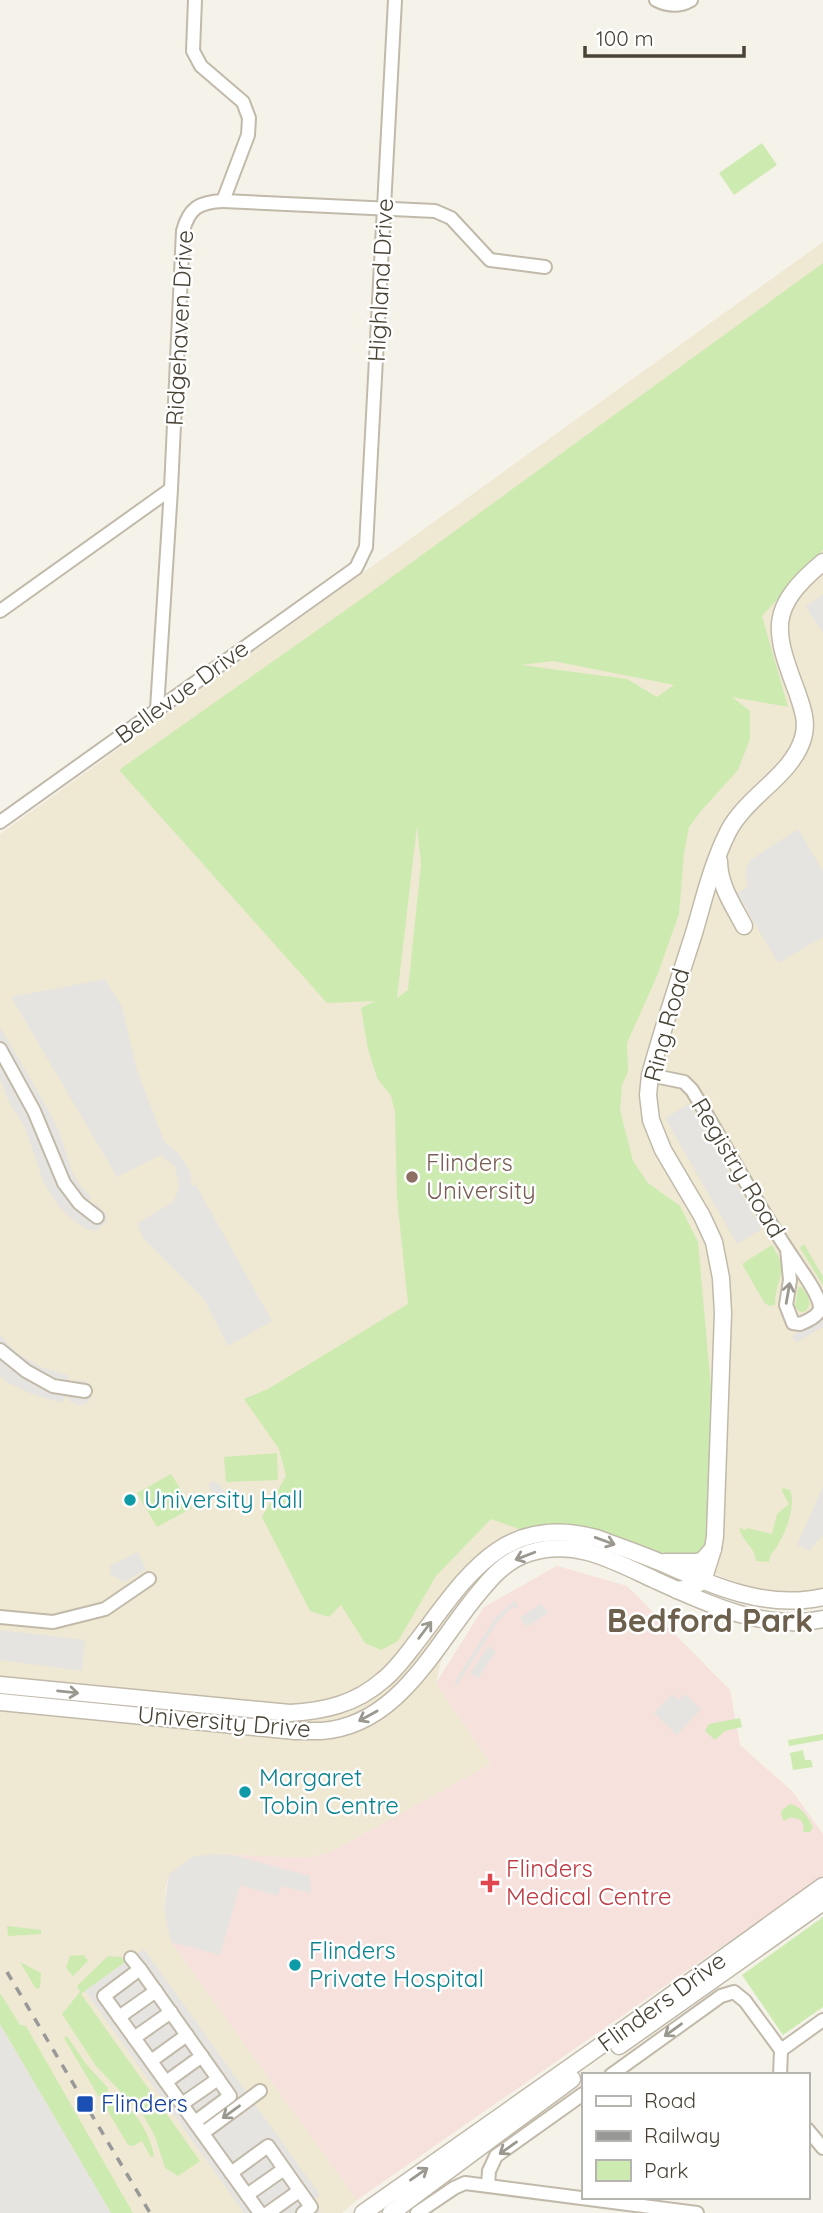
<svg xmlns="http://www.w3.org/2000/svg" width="823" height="2213" font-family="Quicksand,sans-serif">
<rect width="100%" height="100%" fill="#f5f2e9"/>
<path fill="#efe8d2" d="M 823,242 L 823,1590 L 761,1593 L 593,1523 L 546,1519 L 462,1572 L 436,1683 L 491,1764 L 331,1852 L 310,1858 L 213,1854 L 169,1874 L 166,1886 L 164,1909 L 171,1942 L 357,2200 L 342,2213 L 0,2213 L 0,834 Z"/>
<path fill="#f6e1dc" d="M 557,1566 L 627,1586 L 730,1690 L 740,1745 L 792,1791 L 823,1834 L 823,1876 L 357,2200 L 171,1942 L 164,1909 L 169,1874 L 192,1857 L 213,1854 L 310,1858 L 331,1852 L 491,1764 L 436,1683 L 484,1607 Z"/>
<g fill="#cdebb0" fill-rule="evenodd">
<path d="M 762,143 L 777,165 L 734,195 L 719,173 Z"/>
<path d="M 823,263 L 823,550 L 762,616 L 788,707 L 732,697 L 750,711 L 750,739 L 738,770 L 701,811 L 689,827 L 684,854 L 679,914 L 657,976 L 627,1043 L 628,1072 L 622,1085 L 620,1110 L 633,1161 L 648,1183 L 680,1206 L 698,1242 L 718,1466 L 707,1540 L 701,1551 L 696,1555 L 658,1562 L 596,1538 L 536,1535 L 491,1519 L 436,1576 L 398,1641 L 381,1650 L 365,1643 L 341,1605 L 329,1617 L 310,1611 L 262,1517 L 286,1476 L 279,1449 L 244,1399 L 268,1389 L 408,1304 L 397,1198 L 395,1112 L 391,1096 L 377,1078 L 368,1049 L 361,1008 L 375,1001 L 327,1003 L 119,770 L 367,595 ZM 553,661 L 674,685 L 657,697 L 627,679 L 521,665 ZM 417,826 L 421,864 L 408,990 L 397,998 Z"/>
<path d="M 804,1244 L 823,1277 L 823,1285 L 800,1248 Z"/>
<path d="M 772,1245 C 791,1275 775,1276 775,1305 L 769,1306 L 764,1302 L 742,1264 Z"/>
<path d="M 798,1287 L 801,1287 C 808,1295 814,1305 804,1312 L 800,1312 L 795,1307 Z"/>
<path d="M 277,1453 L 278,1480 L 226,1482 L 224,1457 Z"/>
<path d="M 171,1474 L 192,1508 L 157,1527 L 137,1493 Z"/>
<path d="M 783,1488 L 790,1490 C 796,1505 787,1528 780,1541 C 776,1550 770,1552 769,1562 L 756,1561 C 755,1547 742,1541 739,1528 L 746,1530 L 747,1528 L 772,1534 L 777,1514 L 789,1504 L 782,1491 Z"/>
<path d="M 740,1718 L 742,1727 L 725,1731 L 715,1740 L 705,1731 L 709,1724 Z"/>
<path d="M 823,1734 L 823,1740 L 789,1746 L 788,1740 Z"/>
<path d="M 803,1750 L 805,1760 L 811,1760 L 813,1767 L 793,1770 L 790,1753 Z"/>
<path d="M 790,1804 C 801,1806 808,1817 813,1827 L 810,1832 L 803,1832 L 804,1827 L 801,1820 L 791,1817 L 784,1821 L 781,1815 L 782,1810 Z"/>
<path d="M 823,1917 L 823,2007 L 783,2035 L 742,1975 Z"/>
<path d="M 7,1926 L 41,1930 L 41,1934 L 8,1936 Z"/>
<path d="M 84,1955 L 88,1961 L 73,1976 L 66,1968 L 70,1956 Z"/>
<path d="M 108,1956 L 121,1957 L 125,1962 L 81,1994 L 200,2161 L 178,2176 L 165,2168 L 155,2136 L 143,2115 L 96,2066 L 62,2014 L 80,1992 L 77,1986 Z"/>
<path d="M 20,1962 L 41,1973 L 40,1988 L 36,1989 Z"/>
<path d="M 0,1993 L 20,2025 L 26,2026 L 133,2213 L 111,2213 L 0,2024 Z"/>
<path d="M 67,2036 L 86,2064 L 108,2088 L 107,2093 L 99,2097 L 64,2038 Z"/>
<path d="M 115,2097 C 135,2109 150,2133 154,2156 L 151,2157 L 142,2141 L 133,2146 L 128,2145 L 103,2103 Z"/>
</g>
<g fill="#e6e4e0">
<path d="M 823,595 L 823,633 L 805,606 Z"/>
<path d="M 798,829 L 823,871 L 823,937 L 778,963 L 737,893 L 748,887 L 745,874 L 750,860 Z"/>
<path d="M 105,979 L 122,1007 L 137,1070 L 164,1141 L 178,1153 L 185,1163 L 190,1171 L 192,1186 L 196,1185 L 272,1321 L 228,1346 L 204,1299 L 142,1237 L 138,1223 L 174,1201 L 179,1186 L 175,1167 L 161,1155 L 117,1177 L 11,997 Z"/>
<path d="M 0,1027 L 48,1109 L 59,1131 L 72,1172 L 83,1189 L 92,1197 L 87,1203 L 88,1206 L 95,1203 L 106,1213 L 107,1221 L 97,1231 L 86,1229 L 72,1219 L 59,1207 L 43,1181 L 25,1128 L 9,1102 L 0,1079 Z"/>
<path d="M 689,1104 L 762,1229 L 737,1244 L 665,1118 Z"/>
<path d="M 823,1317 L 823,1327 L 796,1343 L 792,1336 Z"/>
<path d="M 0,1335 L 17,1353 L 41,1367 L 69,1376 L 68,1383 L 70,1384 L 79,1380 L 87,1382 L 92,1388 L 91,1399 L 85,1404 L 78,1405 L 71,1402 L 66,1394 L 63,1403 L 34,1395 L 8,1383 L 0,1376 Z"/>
<path d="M 214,1481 L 223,1488 L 226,1501 L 218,1502 L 208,1485 Z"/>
<path d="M 823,1486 L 823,1536 L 816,1542 L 810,1551 L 797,1545 Z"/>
<path d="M 138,1552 L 146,1569 L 125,1582 L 110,1575 L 110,1566 Z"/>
<path d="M 514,1601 L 518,1606 L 515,1609 L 513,1606 L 498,1621 L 457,1685 L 454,1683 L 495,1618 Z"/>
<path d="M 541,1603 L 548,1613 L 527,1627 L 520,1618 Z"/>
<path d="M 0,1630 L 85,1640 L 82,1671 L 0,1660 Z"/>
<path d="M 489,1646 L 496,1652 L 478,1678 L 470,1673 Z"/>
<path d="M 672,1694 L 679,1700 L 685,1694 L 701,1709 L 677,1735 L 654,1713 Z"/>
<path d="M 213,1854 L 232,1855 L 310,1876 L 311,1893 L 281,1886 L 278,1896 L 240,1885 L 220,1955 L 171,1942 L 164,1909 L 169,1874 L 192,1857 Z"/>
<path d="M 144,1949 L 320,2195 L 313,2200 L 321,2212 L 319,2213 L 244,2213 L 85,1991 Z"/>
<path d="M 0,2025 L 111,2213 L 0,2213 Z"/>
</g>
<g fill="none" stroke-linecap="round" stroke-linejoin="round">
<defs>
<g id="minor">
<path d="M 656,0 C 668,6 679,7 691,0"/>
<path d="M 223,201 L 435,211 L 451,218 L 490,260 L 545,267"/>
<path d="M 0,611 L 171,489"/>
<path d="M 157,709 L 171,489 L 183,231 C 189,208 199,202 223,201 L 248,135 L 249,118 L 243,102 L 201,66 L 193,51 L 195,0"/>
<path d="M 0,822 L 356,568 L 366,547 L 395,0"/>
<path d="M 0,1049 L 34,1111 L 64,1183 L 79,1203 L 97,1217"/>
<path d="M 650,1075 L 684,1082 L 692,1090 C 726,1146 757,1206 795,1261 C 802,1272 820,1295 820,1308 C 819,1316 807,1321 800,1324 L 793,1323 L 786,1305 L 790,1280 L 787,1249"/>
<path d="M 0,1350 L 26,1371 L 53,1386 L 85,1391"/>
<path d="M 0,1617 L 53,1622 L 105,1609 L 149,1579"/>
<path d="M 131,1958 L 140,1969"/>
<path d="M 119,2017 L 156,1991"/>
<path d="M 134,2038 L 171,2012"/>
<path d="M 781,2050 L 823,2020"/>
<path d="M 151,2061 L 187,2035"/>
<path d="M 611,2075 L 721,1996 L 734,1992 L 745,2001 L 781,2050 L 780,2075"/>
<path d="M 166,2082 L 202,2056"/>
<path d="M 182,2104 L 218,2079 L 140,1969 L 104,1996 L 260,2213"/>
<path d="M 195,2122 L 230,2096 L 218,2079"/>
<path d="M 807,2129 L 823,2148"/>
<path d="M 203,2133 L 260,2091"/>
<path d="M 231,2173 L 268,2146 L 311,2207 L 303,2213"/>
<path d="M 488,2185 L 489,2171 L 496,2156 L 583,2094"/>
<path d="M 247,2195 L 284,2169"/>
<path d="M 268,2213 L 299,2191"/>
<path d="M 417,2213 L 454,2188 L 465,2183 L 697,2213"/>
</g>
<g id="tertiary">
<path d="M 719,861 C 719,885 733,905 744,926"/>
<path d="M 665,1562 L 698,1562 L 703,1560 L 713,1549"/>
<path d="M 677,1590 L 690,1588 L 703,1581 L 713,1549 L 715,1536 L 723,1313 L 721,1278 L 714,1242 L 702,1216 L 663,1150 L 651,1120 L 648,1095 L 650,1075 C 663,1027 679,980 694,933 C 704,899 712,864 728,832 C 746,796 792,776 803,738 C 808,722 802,707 797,692 C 773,629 768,608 823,562"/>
<path d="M 0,1685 L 290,1713 C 324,1711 356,1704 383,1680 C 397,1669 407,1654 418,1640 C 467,1576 503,1513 596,1538 C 618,1546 641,1554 662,1563 C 714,1586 766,1610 823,1597"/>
<path d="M 0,1702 L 295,1731 C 304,1731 313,1731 321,1731 C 396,1726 432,1651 473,1600 C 489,1580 504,1561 529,1553 C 575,1538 614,1561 655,1580 C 705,1603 766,1632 823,1619"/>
<path d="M 619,2046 L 823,1902"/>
<path d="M 363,2213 L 630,2025 L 823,1886"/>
<path d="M 391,2213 L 572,2079"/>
</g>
</defs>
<use href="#minor" stroke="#c1baaa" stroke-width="16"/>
<use href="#tertiary" stroke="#c1baaa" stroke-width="19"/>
<use href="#minor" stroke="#fff" stroke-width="12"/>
<use href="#tertiary" stroke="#fff" stroke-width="16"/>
<path stroke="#989898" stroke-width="3.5" stroke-dasharray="9 9" stroke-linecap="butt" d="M 7,1972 L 150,2213"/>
</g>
<defs><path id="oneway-shaft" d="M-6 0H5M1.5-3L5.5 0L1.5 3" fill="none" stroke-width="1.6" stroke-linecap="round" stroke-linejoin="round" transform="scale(1.75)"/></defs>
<g stroke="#9b9890">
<use href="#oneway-shaft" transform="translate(788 1293) rotate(-80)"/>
<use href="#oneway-shaft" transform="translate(605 1541) rotate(20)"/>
<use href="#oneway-shaft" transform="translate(525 1556) rotate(159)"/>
<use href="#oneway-shaft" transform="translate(425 1630) rotate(-53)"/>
<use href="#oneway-shaft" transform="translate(68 1692) rotate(6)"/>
<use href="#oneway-shaft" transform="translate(368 1716) rotate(151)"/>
<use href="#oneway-shaft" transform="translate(673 2030) rotate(144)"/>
<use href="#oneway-shaft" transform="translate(231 2112) rotate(144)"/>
<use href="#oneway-shaft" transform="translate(508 2148) rotate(145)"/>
<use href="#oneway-shaft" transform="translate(419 2174) rotate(-35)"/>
</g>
<circle fill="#8d6e63" stroke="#fff" stroke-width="2.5" cx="412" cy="1177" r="7"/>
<g fill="#0f9aa8" stroke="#fff" stroke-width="2.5">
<circle cx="130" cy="1500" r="7"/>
<circle cx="245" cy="1792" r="7"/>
<circle cx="295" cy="1965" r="7"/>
</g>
<path fill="#e0444e" stroke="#fff" stroke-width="2.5" d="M486.5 1872.5h7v7h7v7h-7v7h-7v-7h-7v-7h7z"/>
<rect fill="#1a4fb4" stroke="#fff" stroke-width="2.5" x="76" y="2095" width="18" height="18" rx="3.5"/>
<g text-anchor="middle" stroke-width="5" stroke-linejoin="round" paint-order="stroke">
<g font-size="24" fill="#494336" stroke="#fff">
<text transform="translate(381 280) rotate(-87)" y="8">Highland Drive</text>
<text transform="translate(180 328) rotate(-87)" y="8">Ridgehaven Drive</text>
<text transform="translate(182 692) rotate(-36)" y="8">Bellevue Drive</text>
<text transform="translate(667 1025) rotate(-75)" y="8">Ring Road</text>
<text transform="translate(738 1168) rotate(59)" y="8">Registry Road</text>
<text transform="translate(224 1722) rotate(5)" y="8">University Drive</text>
<text transform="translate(662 2002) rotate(-36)" y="8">Flinders Drive</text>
</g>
<g font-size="24" fill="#785e54" stroke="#fff" text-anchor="start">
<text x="426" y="1171">Flinders<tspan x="426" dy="28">University</tspan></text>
</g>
<g font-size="24" fill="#0d838f" stroke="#fff" text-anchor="start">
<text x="144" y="1508">University Hall</text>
<text x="259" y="1786">Margaret<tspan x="259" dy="28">Tobin Centre</tspan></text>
<text x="309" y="1959">Flinders<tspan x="309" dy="28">Private Hospital</tspan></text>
</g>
<g font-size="24" fill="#be3a42" stroke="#fff" text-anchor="start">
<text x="506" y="1877">Flinders<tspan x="506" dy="28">Medical Centre</tspan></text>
</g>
<g font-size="24" fill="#164399" stroke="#fff" text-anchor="start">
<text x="101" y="2112">Flinders</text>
</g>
<g font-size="32" font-weight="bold" fill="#6d614d" stroke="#fff">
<text x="710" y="1632">Bedford Park</text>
</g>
</g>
<rect x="582" y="2073" width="228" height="126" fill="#ffffff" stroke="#b6b4af" stroke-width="2"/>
<rect x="596" y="2096" width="35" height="10" fill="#ffffff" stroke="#b6b4af" stroke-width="2"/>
<text x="644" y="2108" font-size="21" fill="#494336">Road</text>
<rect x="596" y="2131" width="35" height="10" fill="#989898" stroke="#b6b4af" stroke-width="2"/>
<text x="644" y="2143" font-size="21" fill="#494336">Railway</text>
<rect x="596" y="2160" width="35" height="21" fill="#cdebb0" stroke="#b6b4af" stroke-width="2"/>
<text x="644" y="2178" font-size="21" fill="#494336">Park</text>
<path d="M585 46v10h159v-10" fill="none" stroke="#494336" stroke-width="3.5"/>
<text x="596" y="46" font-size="21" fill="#494336" stroke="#ffffff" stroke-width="5" paint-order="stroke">100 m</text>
</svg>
